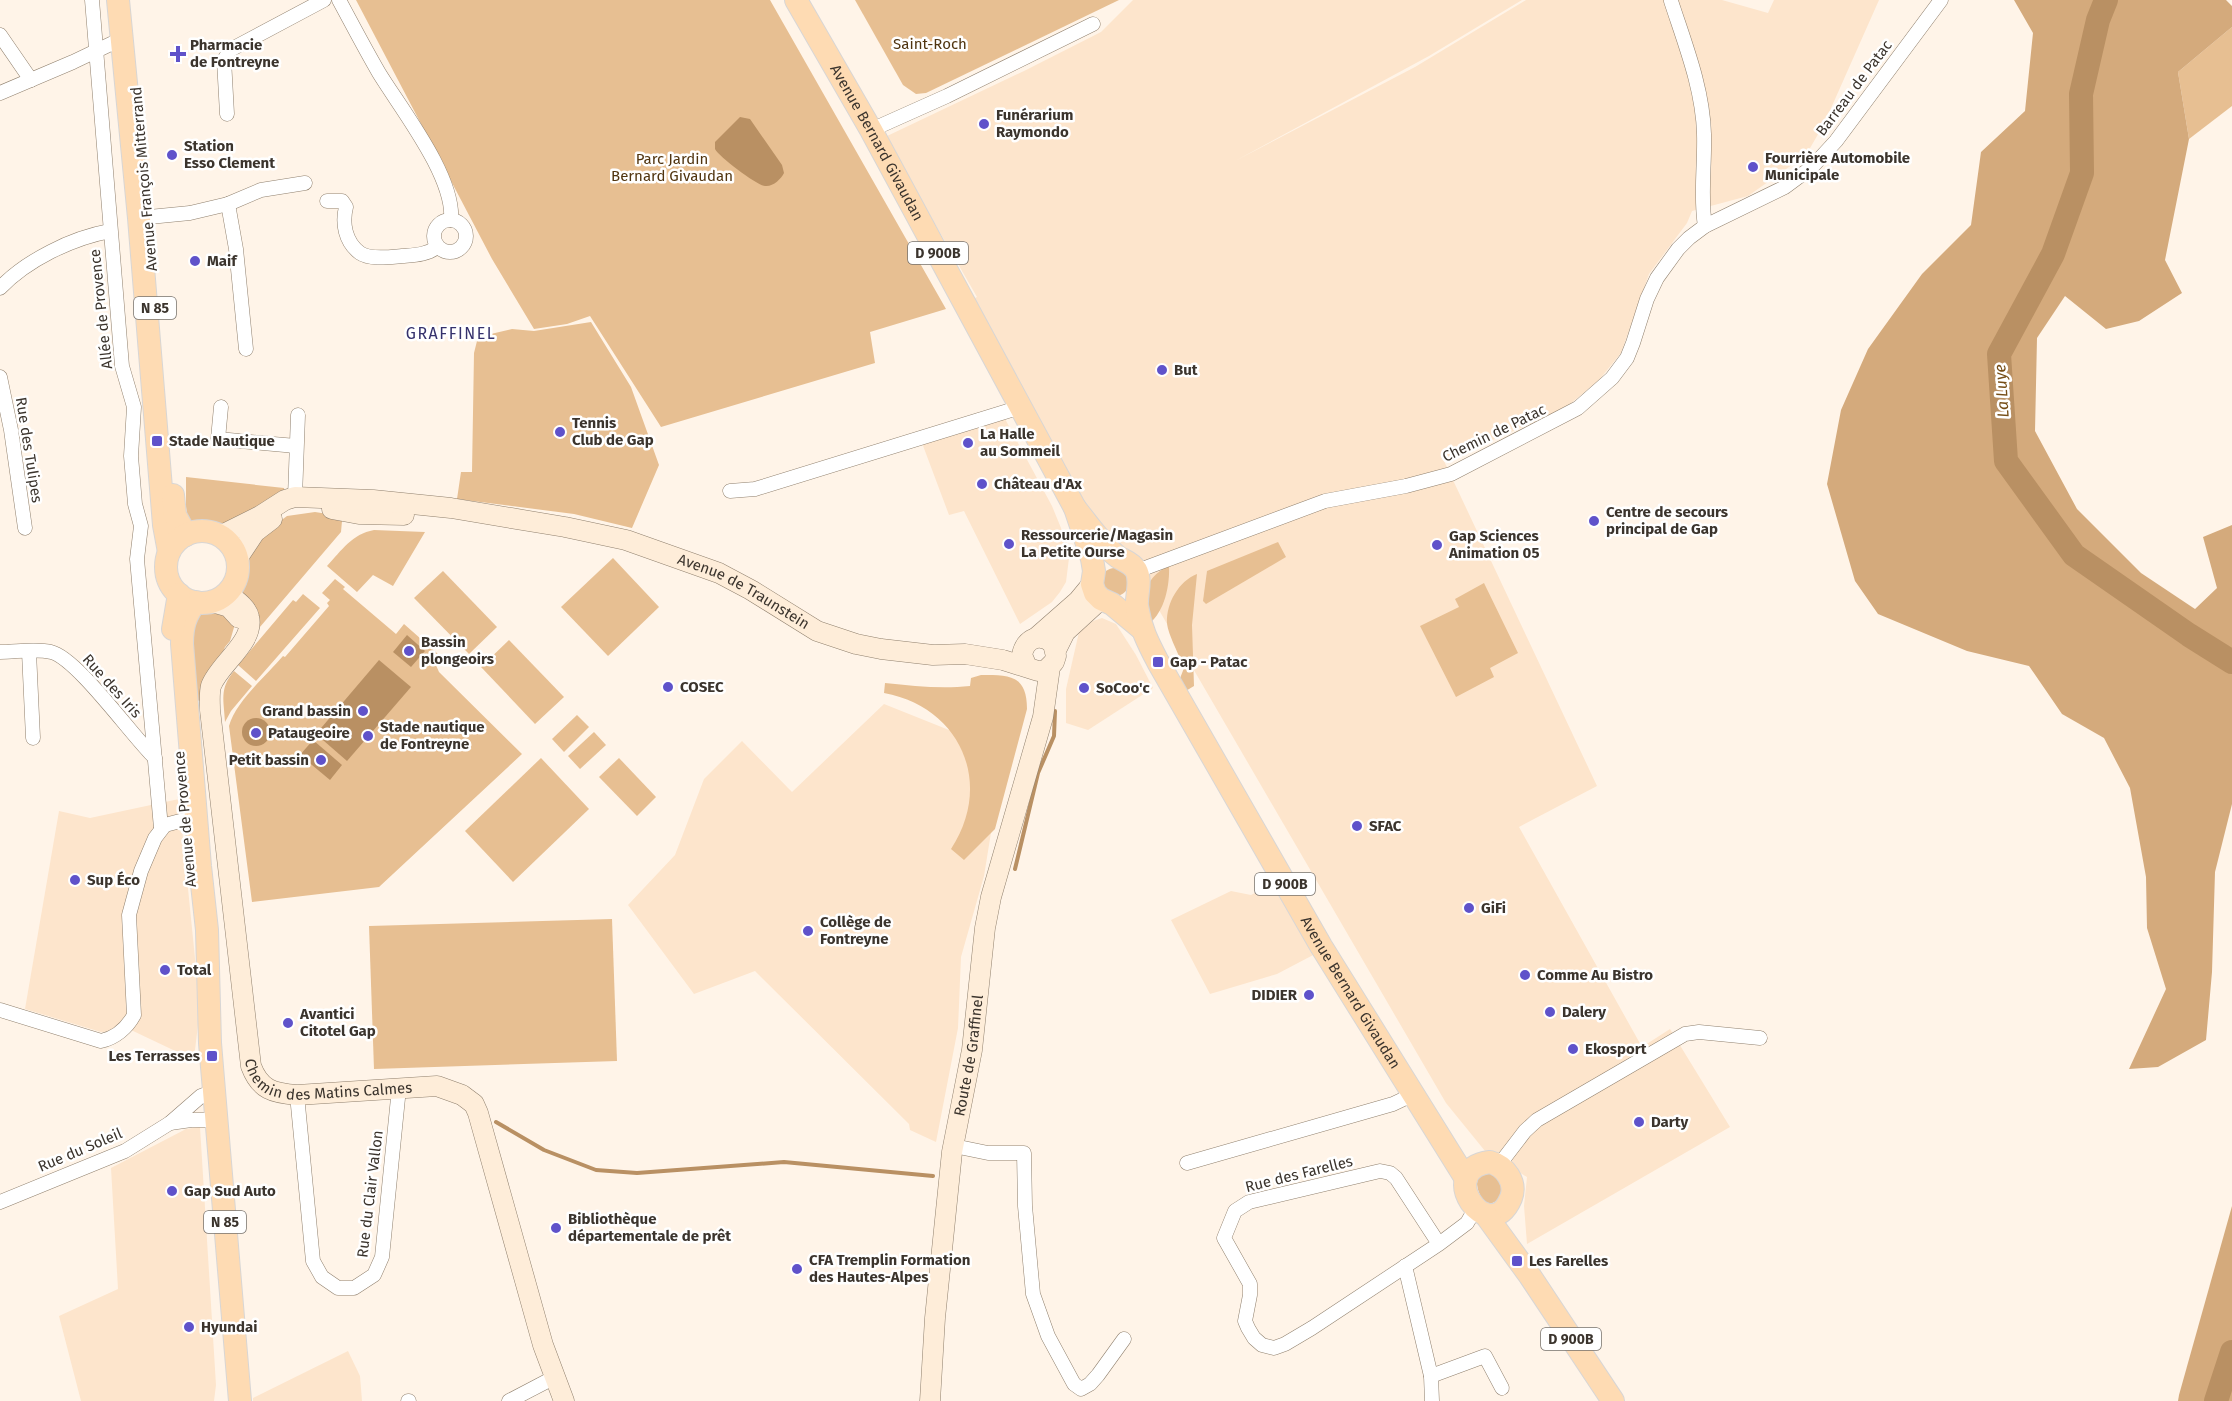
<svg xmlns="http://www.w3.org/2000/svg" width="2232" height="1401" font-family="'Fira Sans',sans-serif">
<rect width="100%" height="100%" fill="#fff4e8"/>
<g fill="#fde5cc">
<path d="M 1133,0 L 1522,0 L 1429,56 L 1235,161 L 1415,67 L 1526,0 L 1722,0 L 1768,13 L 1774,0 L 1879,0 L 1824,124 L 1806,155 L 1748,196 L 1692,211 L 1687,223 L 1649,274 L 1621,353 L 1599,380 L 1564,409 L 1444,461 L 1597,786 L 1519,827 L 1642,1047 L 1670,1029 L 1730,1127 L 1527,1244 L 1524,1206 L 1527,1177 L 1485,1151 L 1446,1103 L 1124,550 L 1074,495 L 969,301 L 977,297 L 885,137 L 1024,71 L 1101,32 Z"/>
<path d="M 1004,417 L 1052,506 L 1070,550 L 1066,582 L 1060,592 L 1052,602 L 1020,624 L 964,511 L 949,515 L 922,443 Z"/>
<path d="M 1102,618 L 1116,624 L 1136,655 L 1153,688 L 1088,730 L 1066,723 L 1066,689 L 1079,632 L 1093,621 Z"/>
<path d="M 884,704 L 1004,752 L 984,876 L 961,957 L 958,1028 L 936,1142 L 910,1130 L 909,1124 L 755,971 L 694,994 L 628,905 L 675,855 L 704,779 L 742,741 L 792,792 Z"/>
<path d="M 179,799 L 200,1008 L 195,1050 L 190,1058 L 131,1030 L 101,1032 L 25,1009 L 59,811 L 90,818 Z"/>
<path d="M 1276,882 L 1317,953 L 1277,974 L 1210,994 L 1171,920 L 1231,891 L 1251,895 Z"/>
<path d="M 200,1127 L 216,1385 L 214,1401 L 81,1401 L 59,1316 L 118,1289 L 111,1168 L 186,1129 Z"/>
<path d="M 348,1351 L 360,1376 L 362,1401 L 253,1401 L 253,1398 Z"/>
</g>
<g fill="#e7bf92">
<path d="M 356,0 L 770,0 L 946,309 L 870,332 L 875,363 L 661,427 L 590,316 L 567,324 L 534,329 L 492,259 Z"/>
<path d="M 855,0 L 1119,0 L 926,93 L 916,94 L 903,85 Z"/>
<path d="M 2232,27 L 2232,106 L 2189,139 L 2178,72 Z"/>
<path d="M 591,322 L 631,387 L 659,465 L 632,528 L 574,514 L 457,499 L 461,472 L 472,472 L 474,353 L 478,337 L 512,329 L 534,331 Z"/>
<path d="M 186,477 L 284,488 L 285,495 L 222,528 L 208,524 L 189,526 L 186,507 Z"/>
<path d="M 315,512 L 334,515 L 342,521 L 341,532 L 254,634 L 235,591 L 240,572 L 241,562 L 267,531 L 287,516 Z"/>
<path d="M 374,530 L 425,532 L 393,586 L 373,575 L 357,592 L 327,566 C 342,550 352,534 374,530 Z"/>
<path d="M 1278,542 L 1286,557 L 1206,604 L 1203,601 L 1207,571 Z"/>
<path d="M 613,558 L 659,607 L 608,656 L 561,607 Z"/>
<path d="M 1169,565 C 1170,585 1165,611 1149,624 C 1146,594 1140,582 1169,565 Z"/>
<circle cx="1115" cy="582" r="14"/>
<path d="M 443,571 L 497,627 L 469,654 L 414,598 Z"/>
<path d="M 1197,574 L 1192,625 L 1194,686 L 1184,692 L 1179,681 L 1184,668 C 1180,656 1168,635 1167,623 C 1166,603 1179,581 1197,574 Z"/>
<path d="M 335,579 L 345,587 L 343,589 L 396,634 L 404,624 L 438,654 L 435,663 L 439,672 L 522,754 L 379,887 L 252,902 L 229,726 C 236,701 266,676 283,656 L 285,657 L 329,606 L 327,603 L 330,600 L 322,593 Z"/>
<path d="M 1484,583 L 1518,653 L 1490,668 L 1494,677 L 1456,697 L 1420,626 L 1459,607 L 1455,599 Z"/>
<path d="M 303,594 L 320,608 L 256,681 L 238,665 L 293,600 L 296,602 Z"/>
<path d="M 211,605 L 235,624 L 230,641 L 225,647 L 202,701 L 193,700 L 190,637 L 197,612 Z"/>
<path d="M 509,640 L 564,697 L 535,724 L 481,667 Z"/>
<path d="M 234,671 L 252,686 L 231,711 L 225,722 C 224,700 219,689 234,671 Z"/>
<path d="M 981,675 C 1010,675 1027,675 1027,709 L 995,829 L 964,860 L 951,849 C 994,784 961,707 884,693 L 885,683 C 914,686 941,689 970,686 L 971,678 Z"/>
<path d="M 577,715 L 589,727 L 564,752 L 552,739 Z"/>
<path d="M 594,732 L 606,745 L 580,769 L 568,756 Z"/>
<path d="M 541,758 L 589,809 L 513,882 L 465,831 Z"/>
<path d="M 619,758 L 656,797 L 637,816 L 599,777 Z"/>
<path d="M 612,919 L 617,1061 L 374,1069 L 369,926 Z"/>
<path d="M 1494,1170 L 1503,1190 C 1492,1217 1475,1198 1477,1177 Z"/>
</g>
<g fill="#d4aa7c">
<path d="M 2014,0 L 2226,0 L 2232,6 L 2232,27 L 2178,72 L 2189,139 L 2165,260 L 2182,293 L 2139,321 L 2106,329 L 2065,296 L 2037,338 L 2035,431 L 2077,509 L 2141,573 L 2195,609 L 2217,588 L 2203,537 L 2232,525 L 2232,804 L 2215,872 L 2212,972 L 2206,1040 L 2158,1067 L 2129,1069 L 2166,989 L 2147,928 L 2146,877 L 2130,788 L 2104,738 L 2062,714 L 2029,666 L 1967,651 L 1878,614 L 1855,581 L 1827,484 L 1841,410 L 1868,349 L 1922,274 L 1971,225 L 1981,152 L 2025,111 L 2033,33 Z"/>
<path d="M 2232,1206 L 2232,1401 L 2178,1401 L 2179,1395 Z"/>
</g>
<g fill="#b99063">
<path d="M 740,117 L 750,119 L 782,165 L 784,173 C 781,179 773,187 765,186 C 758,186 719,157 715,149 L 715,142 Z"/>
<path d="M 407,635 L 425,651 L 411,667 L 393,652 Z"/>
<path d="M 379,660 L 411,687 L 347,761 L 316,734 Z"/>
<circle cx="256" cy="732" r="14"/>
<path d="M 313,740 L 342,765 L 330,780 L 300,755 Z"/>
</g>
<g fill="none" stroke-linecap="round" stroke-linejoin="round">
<g stroke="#b99063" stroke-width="4">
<path d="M 1015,869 L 1038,773 L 1054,736 L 1055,711"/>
<path d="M 496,1122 L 544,1150 L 596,1170 L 637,1173 L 784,1162 L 933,1176"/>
</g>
<g stroke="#b99063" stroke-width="24">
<path d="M 2106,0 L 2098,20 L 2081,94 L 2082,173 L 2053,254 L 1999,354 L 2006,461 L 2074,555 L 2189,635 L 2232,662"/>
<path d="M 2216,1401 L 2232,1352"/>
</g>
<defs>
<g id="street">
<path d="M 92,0 L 122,366 L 134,407 L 131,456 L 135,504 L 141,526 L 137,559 L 161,828"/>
<path d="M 339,0 C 352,24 365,49 379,73 C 401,109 455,177 451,220"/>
<path d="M 1671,1 C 1685,44 1703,89 1704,134 C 1705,165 1700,196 1705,226"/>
<path d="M 0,35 L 31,80"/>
<path d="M 0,93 L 73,62 L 117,41 L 124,42 L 126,44"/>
<path d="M 227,114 L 224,60 L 230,50 L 324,0"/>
<path d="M 871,130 L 947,96 L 1093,24"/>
<path d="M 327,201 L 342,201 L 346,207 C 342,223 345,242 360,253 C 370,260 390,257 402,256 C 414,255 427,255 437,247"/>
<path d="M 228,204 L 236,249 L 246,349"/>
<path d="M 139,218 L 190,213 L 228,204 L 261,190 L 305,183"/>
<circle cx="450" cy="236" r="16"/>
<path d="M 0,288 C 27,260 72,238 110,231"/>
<path d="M 0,377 L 11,430 L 25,528"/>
<path d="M 221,407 L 218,439 L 296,446"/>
<path d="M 730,491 L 755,489 L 1021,407"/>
<path d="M 295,497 L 298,415"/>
<path d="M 1137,571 L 1325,501 L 1406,486 L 1451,474 L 1578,408 L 1612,378 L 1627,358 L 1633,343 L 1647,299 L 1657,278 L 1678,249 L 1689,238 L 1705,226 L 1785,187 L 1812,167 L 1836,141 L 1941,0"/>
<path d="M 0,652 C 16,652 36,648 51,652 C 77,658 132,736 155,758"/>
<path d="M 29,652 L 33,738"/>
<path d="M 0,1010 L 101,1041 C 115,1038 127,1028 134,1015 L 129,915 L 141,871 L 155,838 L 165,825 L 184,820"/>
<path d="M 297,1095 L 313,1261 L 322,1277 L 338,1288 L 354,1288 L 374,1275 L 382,1257 L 399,1088"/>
<path d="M 170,1123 L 191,1120 L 216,1120"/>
<path d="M 954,1146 L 988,1153 L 1024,1153 L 1025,1206 L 1033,1294 L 1048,1336 L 1074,1384 L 1081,1389 L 1090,1384 L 1098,1375 L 1124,1339"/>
<path d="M 1187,1163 L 1393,1104 L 1412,1095"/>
<path d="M 1499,1165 L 1525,1131 L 1537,1120 L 1685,1034 L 1699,1032 L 1760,1038"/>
<path d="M 0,1202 L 125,1151 L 170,1123 L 201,1096 L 214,1091"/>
<path d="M 1439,1244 L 1396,1178 L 1390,1173 L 1380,1171 L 1249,1202 L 1235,1211 L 1224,1238 L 1250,1284 L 1250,1295 L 1245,1321 L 1248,1328 L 1254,1338 L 1262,1345 L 1274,1348 L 1285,1344 L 1312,1328 L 1439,1244 L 1467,1223 L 1475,1209"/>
<path d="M 1405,1266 L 1431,1376 L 1432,1401"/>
<path d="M 1431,1376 L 1485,1356 L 1502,1388"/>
<path d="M 408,1401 L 409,1401"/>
<path d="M 509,1401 L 555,1377"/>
</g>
<g id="secondary">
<path d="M 332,509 L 359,514 L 404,515"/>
<path id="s1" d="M 220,536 L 260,516 L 285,500 L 295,497 L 373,500 L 451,508 L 565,527 L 626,540 L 719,573 L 751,590 L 817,631 L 856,644 L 881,649 L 933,655 L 965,654 L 1003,660 L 1038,671 L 1045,671 L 1054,662 L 1056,656 L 1053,644 C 1041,632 1025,638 1022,655 L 1027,667"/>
<path d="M 237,559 L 255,532 L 272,519"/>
<path id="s2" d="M 227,593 C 234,599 247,607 249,617 C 255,642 219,664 211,686 C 209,694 210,702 210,710 L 251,1066 C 260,1090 273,1093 297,1095 L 437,1086 L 462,1095 L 474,1104 L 478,1113 L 543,1345 L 564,1401"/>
<path d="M 212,602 L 229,607 L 239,618"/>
<path d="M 1037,637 L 1078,601 L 1092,584"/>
<path d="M 1056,650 L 1065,632 L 1101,599"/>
<path id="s3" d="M 930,1401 L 935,1318 L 952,1152 L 972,1050 L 985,928 L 991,897 L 1043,717 L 1050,667"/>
</g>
<g id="primary">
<path d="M 118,0 L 139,218 L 164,525 L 169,552"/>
<path id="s4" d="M 796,0 L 871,130 L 1075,508 L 1092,559 L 1094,571 L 1092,584 L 1095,593 L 1101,599 L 1112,604 L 1142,629"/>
<path d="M 173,495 L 175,515 L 186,535"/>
<path id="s5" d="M 1075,508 C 1088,524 1101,544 1118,557 C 1124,561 1131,562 1136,570 C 1142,581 1136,594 1137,606 C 1140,627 1148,643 1158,662 L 1321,946 L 1466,1179"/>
<circle cx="202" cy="567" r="36"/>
<path d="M 196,602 C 185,615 182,627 182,644 L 200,866 L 207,930 L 210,1043 L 240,1401"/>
<path d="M 173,629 L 179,594"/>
<path d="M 1490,1162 C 1505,1166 1517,1182 1511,1198 C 1489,1250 1433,1169 1490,1162 Z"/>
<path d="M 1485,1214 L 1530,1276 L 1613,1401"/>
</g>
</defs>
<use href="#street" stroke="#90806e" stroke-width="15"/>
<use href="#secondary" stroke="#90806e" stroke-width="21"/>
<use href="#primary" stroke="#d8d6d5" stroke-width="24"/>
<use href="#street" stroke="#fff" stroke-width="14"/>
<use href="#secondary" stroke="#feedd9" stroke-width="20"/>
<use href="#primary" stroke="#fedbb3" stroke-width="22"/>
</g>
<g fill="#5f52ca" stroke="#fff" stroke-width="2">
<path d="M175 45h6v6h6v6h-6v6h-6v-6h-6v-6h6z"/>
<circle cx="984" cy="124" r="6"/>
<circle cx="172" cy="155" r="6"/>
<circle cx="1753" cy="167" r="6"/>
<circle cx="195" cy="261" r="6"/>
<circle cx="1162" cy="370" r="6"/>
<circle cx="560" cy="432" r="6"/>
<rect x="151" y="435" width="12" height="12" rx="3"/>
<circle cx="968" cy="443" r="6"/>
<circle cx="982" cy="484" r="6"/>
<circle cx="1594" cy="521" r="6"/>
<circle cx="1009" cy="544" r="6"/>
<circle cx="1437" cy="545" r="6"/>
<circle cx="409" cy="651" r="6"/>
<rect x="1152" y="656" width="12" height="12" rx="3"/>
<circle cx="668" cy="687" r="6"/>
<circle cx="1084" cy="688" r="6"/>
<circle cx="363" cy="711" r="6"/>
<circle cx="256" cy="733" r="6"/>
<circle cx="368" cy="736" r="6"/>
<circle cx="321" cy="760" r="6"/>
<circle cx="1357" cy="826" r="6"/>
<circle cx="75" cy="880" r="6"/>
<circle cx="1469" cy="908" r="6"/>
<circle cx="808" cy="931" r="6"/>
<circle cx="165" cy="970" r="6"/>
<circle cx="1525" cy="975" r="6"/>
<circle cx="1309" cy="995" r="6"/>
<circle cx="1550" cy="1012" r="6"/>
<circle cx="288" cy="1023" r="6"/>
<circle cx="1573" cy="1049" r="6"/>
<rect x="206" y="1050" width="12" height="12" rx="3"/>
<circle cx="1639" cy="1122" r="6"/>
<circle cx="172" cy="1191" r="6"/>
<circle cx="556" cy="1228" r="6"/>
<rect x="1511" y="1255" width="12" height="12" rx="3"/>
<circle cx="797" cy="1269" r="6"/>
<circle cx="189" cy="1327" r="6"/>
</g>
<g text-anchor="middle" stroke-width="5" stroke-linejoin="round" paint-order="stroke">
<g fill="#fff" stroke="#76716c" stroke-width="1.5">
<rect x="908" y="242" width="60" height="22" rx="4.5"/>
<rect x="134" y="297" width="42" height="22" rx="4.5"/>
<rect x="1255" y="873" width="60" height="22" rx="4.5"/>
<rect x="204" y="1211" width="42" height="22" rx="4.5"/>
<rect x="1541" y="1328" width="60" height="22" rx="4.5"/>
</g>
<g font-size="14" font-weight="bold" fill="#3b342d">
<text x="938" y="258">D 900B</text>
<text x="155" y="313">N 85</text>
<text x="1285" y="889">D 900B</text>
<text x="225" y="1227">N 85</text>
<text x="1571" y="1344">D 900B</text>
</g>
<g font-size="15" fill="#50340f" stroke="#fff">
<text x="930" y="49">Saint-Roch</text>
<text x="672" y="164">Parc Jardin<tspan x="672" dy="17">Bernard Givaudan</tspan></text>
</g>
<g font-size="15" font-weight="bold" fill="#3b342d" stroke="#fff" text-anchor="start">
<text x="190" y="50">Pharmacie<tspan x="190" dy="17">de Fontreyne</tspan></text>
<text x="996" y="120">Funérarium<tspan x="996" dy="17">Raymondo</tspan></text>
<text x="184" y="151">Station<tspan x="184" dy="17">Esso Clement</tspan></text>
<text x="1765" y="163">Fourrière Automobile<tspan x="1765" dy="17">Municipale</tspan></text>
<text x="207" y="266">Maif</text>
<text x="1174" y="375">But</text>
<text x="572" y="428">Tennis<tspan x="572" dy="17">Club de Gap</tspan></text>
<text x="980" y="439">La Halle<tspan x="980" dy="17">au Sommeil</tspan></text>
<text x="169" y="446">Stade Nautique</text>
<text x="994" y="489">Château d'Ax</text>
<text x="1606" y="517">Centre de secours<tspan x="1606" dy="17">principal de Gap</tspan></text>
<text x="1021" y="540">Ressourcerie/Magasin<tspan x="1021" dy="17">La Petite Ourse</tspan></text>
<text x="1449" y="541">Gap Sciences<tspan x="1449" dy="17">Animation 05</tspan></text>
<text x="421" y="647">Bassin<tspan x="421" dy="17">plongeoirs</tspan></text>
<text x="1170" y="667">Gap - Patac</text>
<text x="680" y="692">COSEC</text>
<text x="1096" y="693">SoCoo'c</text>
<text x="351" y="716" text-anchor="end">Grand bassin</text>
<text x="380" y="732">Stade nautique<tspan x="380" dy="17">de Fontreyne</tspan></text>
<text x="268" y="738">Pataugeoire</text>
<text x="309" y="765" text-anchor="end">Petit bassin</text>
<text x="1369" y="831">SFAC</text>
<text x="87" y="885">Sup Éco</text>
<text x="1481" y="913">GiFi</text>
<text x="820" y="927">Collège de<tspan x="820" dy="17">Fontreyne</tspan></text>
<text x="177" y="975">Total</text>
<text x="1537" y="980">Comme Au Bistro</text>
<text x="1297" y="1000" text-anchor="end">DIDIER</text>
<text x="1562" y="1017">Dalery</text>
<text x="300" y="1019">Avantici<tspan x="300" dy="17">Citotel Gap</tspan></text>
<text x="1585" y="1054">Ekosport</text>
<text x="200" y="1061" text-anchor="end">Les Terrasses</text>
<text x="1651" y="1127">Darty</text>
<text x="184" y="1196">Gap Sud Auto</text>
<text x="568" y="1224">Bibliothèque<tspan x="568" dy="17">départementale de prêt</tspan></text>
<text x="809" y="1265">CFA Tremplin Formation<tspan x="809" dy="17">des Hautes-Alpes</tspan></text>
<text x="1529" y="1266">Les Farelles</text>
<text x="201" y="1332">Hyundai</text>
</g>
<g font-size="15" fill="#3b342d" stroke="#fff">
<text transform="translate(1854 88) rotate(-53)" y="5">Barreau de Patac</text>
<text dy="5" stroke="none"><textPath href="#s4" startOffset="164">Avenue Bernard Givaudan</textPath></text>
<text transform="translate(144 179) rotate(-95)" y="5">Avenue François Mitterrand</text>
<text transform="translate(101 309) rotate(-96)" y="5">Allée de Provence</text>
<text transform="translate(1494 433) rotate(-26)" y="5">Chemin de Patac</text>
<text transform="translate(29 450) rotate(81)" y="5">Rue des Tulipes</text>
<text dy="5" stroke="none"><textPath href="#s1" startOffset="548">Avenue de Traunstein</textPath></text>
<text transform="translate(112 686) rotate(48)" y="5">Rue des Iris</text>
<text transform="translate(185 819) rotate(-95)" y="5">Avenue de Provence</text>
<text dy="5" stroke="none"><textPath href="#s5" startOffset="567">Avenue Bernard Givaudan</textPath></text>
<text dy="5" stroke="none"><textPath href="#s3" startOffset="348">Route de Graffinel</textPath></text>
<text dy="5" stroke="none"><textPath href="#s2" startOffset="580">Chemin des Matins Calmes</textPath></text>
<text transform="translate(80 1150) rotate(-23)" y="5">Rue du Soleil</text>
<text transform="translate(1299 1174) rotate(-14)" y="5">Rue des Farelles</text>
<text transform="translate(370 1194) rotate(-83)" y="5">Rue du Clair Vallon</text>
</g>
<g font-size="16" letter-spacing="1.5" fill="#35316c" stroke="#fff">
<text x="451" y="339">GRAFFINEL</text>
</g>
<g font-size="16" font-style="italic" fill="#764e18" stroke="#fff">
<text transform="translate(2001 391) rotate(-94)" y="6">La Luye</text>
</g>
</g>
</svg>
